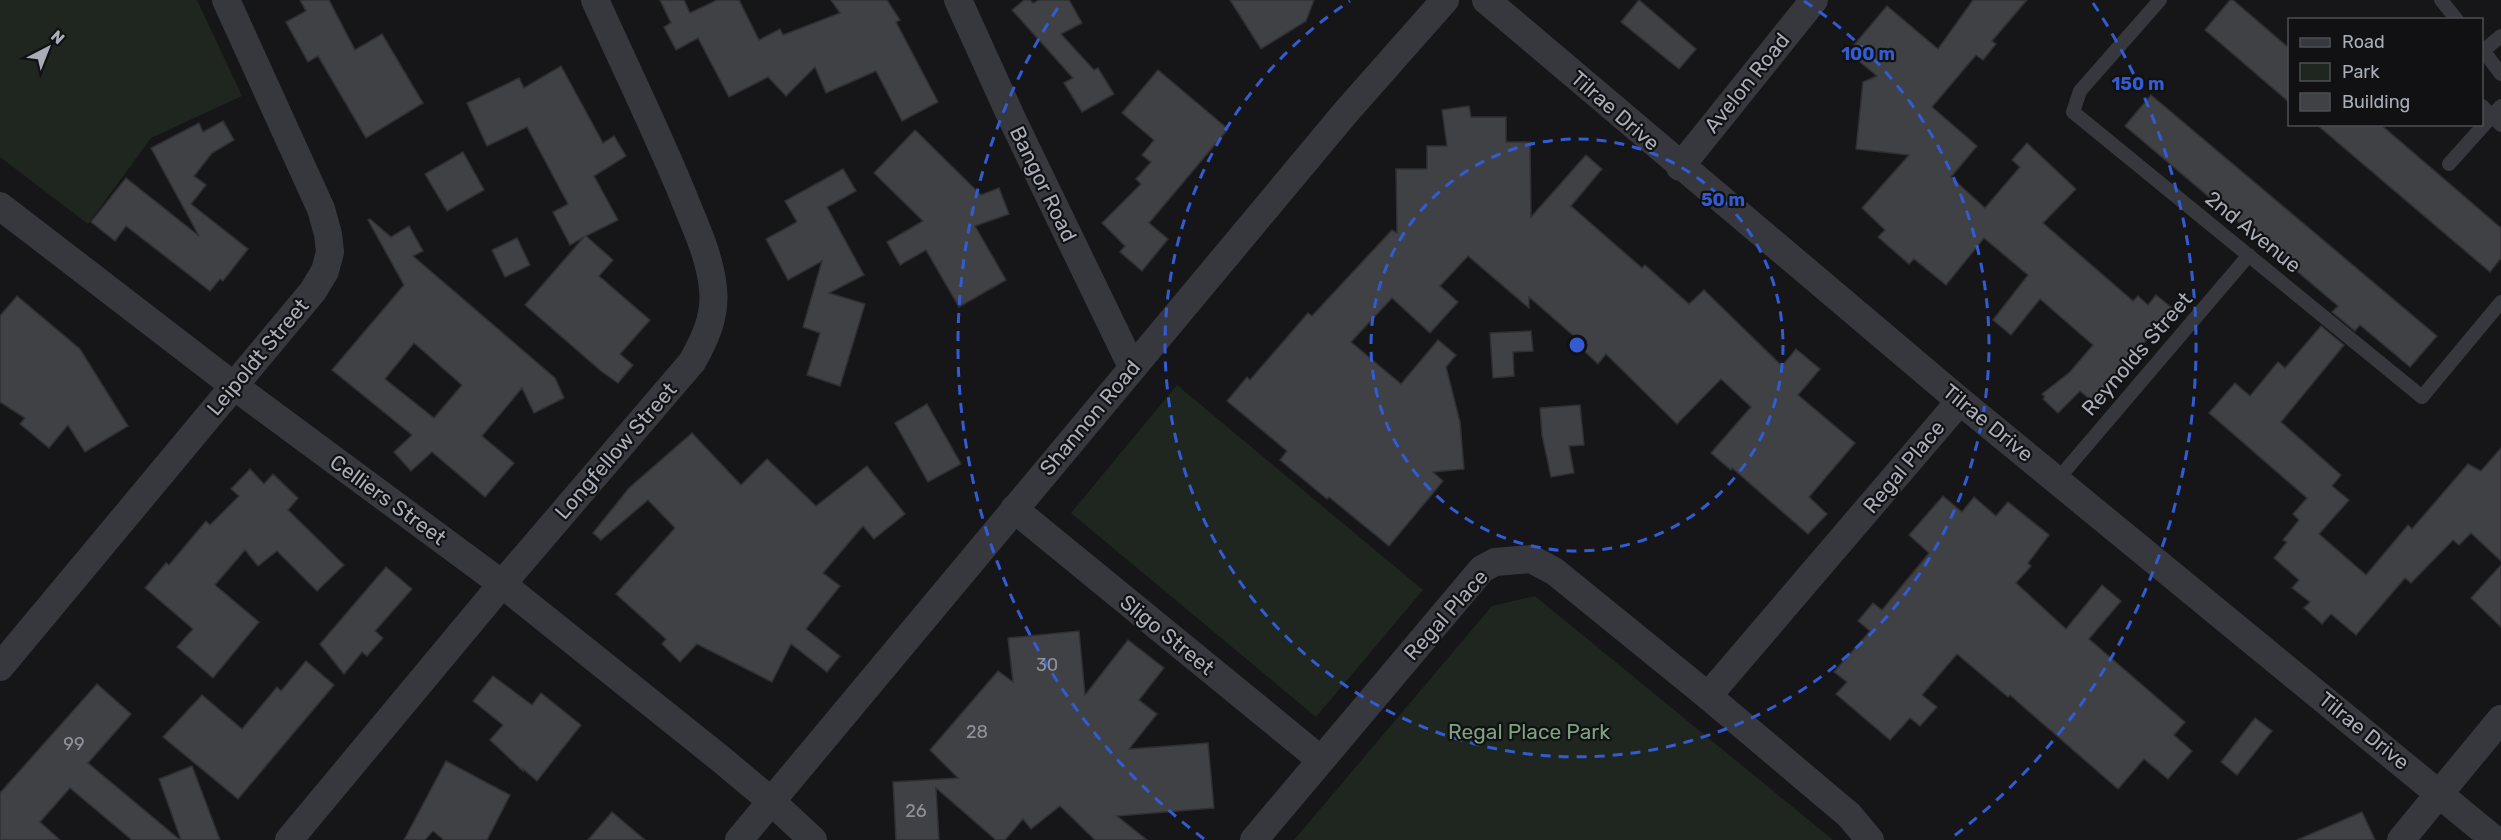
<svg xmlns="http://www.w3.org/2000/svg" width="2501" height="840" font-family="Rubik,sans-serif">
<rect width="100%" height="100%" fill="#161618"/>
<g fill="#1e261f">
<path d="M 0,0 L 197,0 L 242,96 L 151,138 L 88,224 L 0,157 Z"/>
<path d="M 1177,385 L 1423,590 L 1316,717 L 1071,513 Z"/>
<path d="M 1535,596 L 1833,840 L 1294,840 L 1492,606 Z"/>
</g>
<g fill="#404145" stroke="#303034" stroke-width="1.5" fill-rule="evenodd">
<path d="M 300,0 L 329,0 L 355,50 L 382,34 L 423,103 L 366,138 L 318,56 L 308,62 L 286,22 L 306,11 Z"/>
<path d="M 660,0 L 684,0 L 690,13 L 717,0 L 739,0 L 759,40 L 780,29 L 783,35 L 840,13 L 831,0 L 887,0 L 900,20 L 896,22 L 938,102 L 902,121 L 876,71 L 826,93 L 815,67 L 786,96 L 768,77 L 729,97 L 698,38 L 676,50 L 664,27 L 671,23 Z"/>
<path d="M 1024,0 L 1030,0 L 1033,3 L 1039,0 L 1069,0 L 1082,23 L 1061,34 L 1094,70 L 1098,68 L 1114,94 L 1082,112 L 1064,83 L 1073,78 L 1012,10 Z"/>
<path d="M 1230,0 L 1314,0 L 1306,21 L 1261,49 Z"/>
<path d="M 1639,0 L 1696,49 L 1679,69 L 1621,22 Z"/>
<path d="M 1973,0 L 2027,0 L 1992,41 L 1996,44 L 1983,60 L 1976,55 L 1932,107 L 1977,146 L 1951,177 L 1985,208 L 2020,167 L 2012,160 L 2027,143 L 2076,189 L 2043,223 L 2133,301 L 2138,296 L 2148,305 L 2156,295 L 2177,312 L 2155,337 L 2152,334 L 2092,401 L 2080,391 L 2058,413 L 2043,399 L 2045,397 L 2042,394 L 2070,372 L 2093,345 L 2040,299 L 2011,335 L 1993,320 L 2028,275 L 1984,238 L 1946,285 L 1914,259 L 1909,264 L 1878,237 L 1885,230 L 1862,208 L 1909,155 L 1856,149 L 1863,82 L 1877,76 L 1848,52 L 1887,6 L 1938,49 Z"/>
<path d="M 2230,0 L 2233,0 L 2289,48 L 2289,102 L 2205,30 Z"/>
<path d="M 561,66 L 603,143 L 614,136 L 626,156 L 594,176 L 618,220 L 586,236 L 613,260 L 599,276 L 650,320 L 620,354 L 633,365 L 618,383 L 601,371 L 525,305 L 584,237 L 570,245 L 553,212 L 568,204 L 527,127 L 487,146 L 467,103 L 519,78 L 524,88 Z"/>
<path d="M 1158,70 L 1228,129 L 1149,223 L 1168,239 L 1142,271 L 1120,252 L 1125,246 L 1102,223 L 1141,184 L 1136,179 L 1151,162 L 1142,155 L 1154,140 L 1122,113 Z"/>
<path d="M 2151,95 L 2437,336 L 2410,367 L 2360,325 L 2355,331 L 2332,312 L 2338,306 L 2125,126 Z"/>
<path d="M 1469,106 L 1471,117 L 1506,117 L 1506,142 L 1530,142 L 1531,217 L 1586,155 L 1602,169 L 1571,206 L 1642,268 L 1645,265 L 1689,304 L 1704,290 L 1782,366 L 1796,349 L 1820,369 L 1798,395 L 1855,443 L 1809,497 L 1827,514 L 1808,534 L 1732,468 L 1731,470 L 1711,453 L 1751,407 L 1721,379 L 1677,424 L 1606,354 L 1598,364 L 1581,348 L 1584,345 L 1529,297 L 1529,308 L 1468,256 L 1440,286 L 1458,302 L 1430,333 L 1392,298 L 1351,342 L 1401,384 L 1438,340 L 1456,355 L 1446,367 L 1460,422 L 1464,469 L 1433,472 L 1443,481 L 1389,546 L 1329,497 L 1327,499 L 1280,460 L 1287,451 L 1227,401 L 1247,377 L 1250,380 L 1308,313 L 1312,316 L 1392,230 L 1397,233 L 1396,169 L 1427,169 L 1427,146 L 1447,146 L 1442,110 Z"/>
<path d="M 223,121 L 234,140 L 212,153 L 194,176 L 206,185 L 191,204 L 248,249 L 223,281 L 220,279 L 210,291 L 126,226 L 115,241 L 91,222 L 126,178 L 199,236 L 151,148 L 199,123 L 203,132 Z"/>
<path d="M 2316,124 L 2380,124 L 2501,228 L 2501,258 L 2490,272 Z"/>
<path d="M 915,130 L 981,195 L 999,188 L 1009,214 L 975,226 L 1006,280 L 959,307 L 926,250 L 900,265 L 887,242 L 923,221 L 874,173 Z"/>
<path d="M 463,152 L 484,190 L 447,211 L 425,174 Z"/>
<path d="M 843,169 L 856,191 L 827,207 L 864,275 L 829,293 L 865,304 L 840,386 L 807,375 L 820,333 L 803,327 L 822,261 L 788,280 L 766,239 L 797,222 L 785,201 Z"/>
<path d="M 370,219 L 391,237 L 409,226 L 423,251 L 413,256 L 555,378 L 564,398 L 534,413 L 522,388 L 482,436 L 514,463 L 485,497 L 432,452 L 411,471 L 394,452 L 412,435 L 332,370 L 404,285 L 368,220 ZM 414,343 L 462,385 L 434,418 L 385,379 Z"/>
<path d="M 517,238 L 530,265 L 505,277 L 492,250 Z"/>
<path d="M 17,296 L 80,349 L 128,426 L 85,452 L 68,425 L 49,448 L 20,424 L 25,418 L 0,402 L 0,316 Z"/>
<path d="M 2321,326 L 2344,345 L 2281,422 L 2341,475 L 2332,486 L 2349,500 L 2319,534 L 2366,575 L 2408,525 L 2412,529 L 2468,464 L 2481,471 L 2501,448 L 2501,561 L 2471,533 L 2459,545 L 2453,540 L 2411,583 L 2405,578 L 2356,635 L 2331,614 L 2322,624 L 2304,608 L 2310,602 L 2292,588 L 2299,580 L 2274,558 L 2287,542 L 2283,540 L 2299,520 L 2293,514 L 2307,498 L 2209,413 L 2235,383 L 2250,396 L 2278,362 L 2285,368 Z"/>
<path d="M 1531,331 L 1533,351 L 1513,352 L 1514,376 L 1493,378 L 1490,333 Z"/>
<path d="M 927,404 L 961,464 L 928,482 L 895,423 Z"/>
<path d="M 1580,405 L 1584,445 L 1569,446 L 1574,473 L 1551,477 L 1542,435 L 1540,408 Z"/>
<path d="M 692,433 L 741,485 L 767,459 L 816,506 L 867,466 L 905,514 L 874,539 L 863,526 L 823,573 L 840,586 L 806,629 L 840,656 L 827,672 L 791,644 L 772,682 L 697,644 L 680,662 L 662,644 L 666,639 L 616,594 L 675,528 L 648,500 L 601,540 L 593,533 L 629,488 Z"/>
<path d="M 250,469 L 264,484 L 273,474 L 298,498 L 288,510 L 344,565 L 317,591 L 277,551 L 258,566 L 245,550 L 215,585 L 259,622 L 213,678 L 177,647 L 193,629 L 145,588 L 166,563 L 169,565 L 206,521 L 210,525 L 239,496 L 231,489 Z"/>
<path d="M 1943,496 L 1962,512 L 1974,497 L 1996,516 L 2008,502 L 2049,535 L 2028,563 L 2031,566 L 2016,583 L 2066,629 L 2102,585 L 2121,601 L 2089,639 L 2185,722 L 2174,735 L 2192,751 L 2168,779 L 2144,759 L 2118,789 L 2010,695 L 2008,697 L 1957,654 L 1922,695 L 1937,707 L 1920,726 L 1910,718 L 1890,740 L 1836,694 L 1847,682 L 1834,672 L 1870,631 L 1858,621 L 1873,603 L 1882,610 L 1929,553 L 1909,535 Z"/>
<path d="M 2501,565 L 2501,627 L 2471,598 Z"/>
<path d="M 386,567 L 412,589 L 375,631 L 383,638 L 367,656 L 362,652 L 344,674 L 320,644 Z"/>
<path d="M 1079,631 L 1085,695 L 1128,640 L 1164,668 L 1139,700 L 1157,714 L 1129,749 L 1208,743 L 1214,808 L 1117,816 L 1147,840 L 1095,840 L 1060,806 L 1031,829 L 1023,819 L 1005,840 L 996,840 L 936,788 L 939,840 L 896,840 L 893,782 L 958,778 L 930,750 L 998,671 L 1013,682 L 1008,638 Z"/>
<path d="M 306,661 L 334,685 L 238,799 L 163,737 L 202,695 L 242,729 L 277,687 L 281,691 Z"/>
<path d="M 493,676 L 532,705 L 541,693 L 581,725 L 537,781 L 523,769 L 523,771 L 490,740 L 503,725 L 473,701 Z"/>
<path d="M 97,684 L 131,714 L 88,763 L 180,840 L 132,840 L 70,788 L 40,822 L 60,840 L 0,840 L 0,793 Z"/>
<path d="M 2255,718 L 2272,731 L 2237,775 L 2221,762 Z"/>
<path d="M 446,761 L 510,795 L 487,840 L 444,840 L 433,831 L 425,840 L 404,840 Z"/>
<path d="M 192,766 L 220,840 L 181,840 L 159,779 Z"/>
<path d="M 612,812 L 645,840 L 588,840 Z"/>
<path d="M 2362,812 L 2375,840 L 2297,840 Z"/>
</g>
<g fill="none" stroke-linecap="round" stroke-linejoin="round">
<g stroke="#37383d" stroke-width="14">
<path d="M 2160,0 L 2080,91 L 2073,112 L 2422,397 L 2501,302"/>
<path d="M 2441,0 L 2457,20"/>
<path d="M 2482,49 L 2501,74"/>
<path d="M 2483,51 L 2501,36"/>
<path d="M 2482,106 L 2501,125"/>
<path d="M 2449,164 L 2501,106"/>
<path d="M 2058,479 L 2249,255"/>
</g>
<g stroke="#37383d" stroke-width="28">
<path d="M 958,0 L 1013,121 L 1132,367"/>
<path d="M 1486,0 L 1960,401 L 2495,840"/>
<path d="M 1680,167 L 1814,0"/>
<path d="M 0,206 L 234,386 L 502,584 L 722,760 L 771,801 L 813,840"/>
<path d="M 1014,509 L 1321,760"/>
<path d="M 0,667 L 313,291 L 325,271 L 330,252 L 328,234 L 321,209 L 226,0"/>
<path d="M 1708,696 L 1960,401"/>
<path d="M 289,840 L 502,584 L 692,362 C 705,339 716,316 713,289 C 710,255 694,224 682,193 C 655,128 624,64 595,0"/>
<path d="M 739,840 L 1346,112 L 1445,0"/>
<path d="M 1254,840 L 1482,569 L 1495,562 L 1531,559 L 1554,571 L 1708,696 L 1849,815 L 1870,840"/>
<path d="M 2401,840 L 2501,719"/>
</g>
</g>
<g fill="none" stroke="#325cd3" stroke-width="3" stroke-dasharray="10 8">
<circle cx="1577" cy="345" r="206"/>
<path d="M1804 1A412 412 0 1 1 1350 1"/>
<path d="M1204 839A619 619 0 0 1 1061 3M2093 3A619 619 0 0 1 1950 839"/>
</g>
<g text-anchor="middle" stroke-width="4.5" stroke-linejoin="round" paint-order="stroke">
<g font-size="18" fill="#8e929b">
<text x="1047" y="671">30</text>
<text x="977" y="738">28</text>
<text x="74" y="750">99</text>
<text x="916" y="817">26</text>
</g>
<g font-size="21" fill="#a8adb8" stroke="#111113">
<text transform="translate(1747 83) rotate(-51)" y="7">Avelon Road</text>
<text transform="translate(1615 111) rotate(41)" y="7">Tilrae Drive</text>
<text transform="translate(1043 184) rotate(64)" y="7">Bangor Road</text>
<text transform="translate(2253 232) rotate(39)" y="7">2nd Avenue</text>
<text transform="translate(2137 354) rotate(-49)" y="7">Reynolds Street</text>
<text transform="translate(258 357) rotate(-50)" y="7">Leipoldt Street</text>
<text transform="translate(1090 418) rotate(-50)" y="7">Shannon Road</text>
<text transform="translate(1988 423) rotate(39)" y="7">Tilrae Drive</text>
<text transform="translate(616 451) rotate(-49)" y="7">Longfellow Street</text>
<text transform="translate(1904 467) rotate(-50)" y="7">Regal Place</text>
<text transform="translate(388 500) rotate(36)" y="7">Celliers Street</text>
<text transform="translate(1446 615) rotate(-48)" y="7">Regal Place</text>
<text transform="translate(1167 635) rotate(39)" y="7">Sligo Street</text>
<text transform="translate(2364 731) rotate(39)" y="7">Tilrae Drive</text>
</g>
<g font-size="21" fill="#7fa381" stroke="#111113">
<text x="1529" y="739">Regal Place Park</text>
</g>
</g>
<circle cx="1577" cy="345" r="9" fill="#325cd3" stroke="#111113" stroke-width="3"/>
<g font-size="18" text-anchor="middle" font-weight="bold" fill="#325cd3" stroke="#111113" stroke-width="4.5" stroke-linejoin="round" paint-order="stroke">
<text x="1868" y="60">100 m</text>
<text x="2138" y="90">150 m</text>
<text x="1723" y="206">50 m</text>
</g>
<rect x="2288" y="18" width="195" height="108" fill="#111113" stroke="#4d4f55" stroke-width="1.5"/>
<rect x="2300" y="38" width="30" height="9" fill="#37383d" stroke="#4d4f55" stroke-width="1.5"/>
<text x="2342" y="48" font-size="18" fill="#a8adb8">Road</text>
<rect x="2300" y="63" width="30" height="18" fill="#1e261f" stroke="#4d4f55" stroke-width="1.5"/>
<text x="2342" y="78" font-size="18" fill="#a8adb8">Park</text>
<rect x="2300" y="93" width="30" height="18" fill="#404145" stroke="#4d4f55" stroke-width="1.5"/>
<text x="2342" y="108" font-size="18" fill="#a8adb8">Building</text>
<g transform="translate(48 48) rotate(42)" stroke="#111113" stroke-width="4.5" paint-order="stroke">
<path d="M0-4.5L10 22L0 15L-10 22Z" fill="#a8adb8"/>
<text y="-9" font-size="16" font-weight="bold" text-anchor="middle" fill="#a8adb8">N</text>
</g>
</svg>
